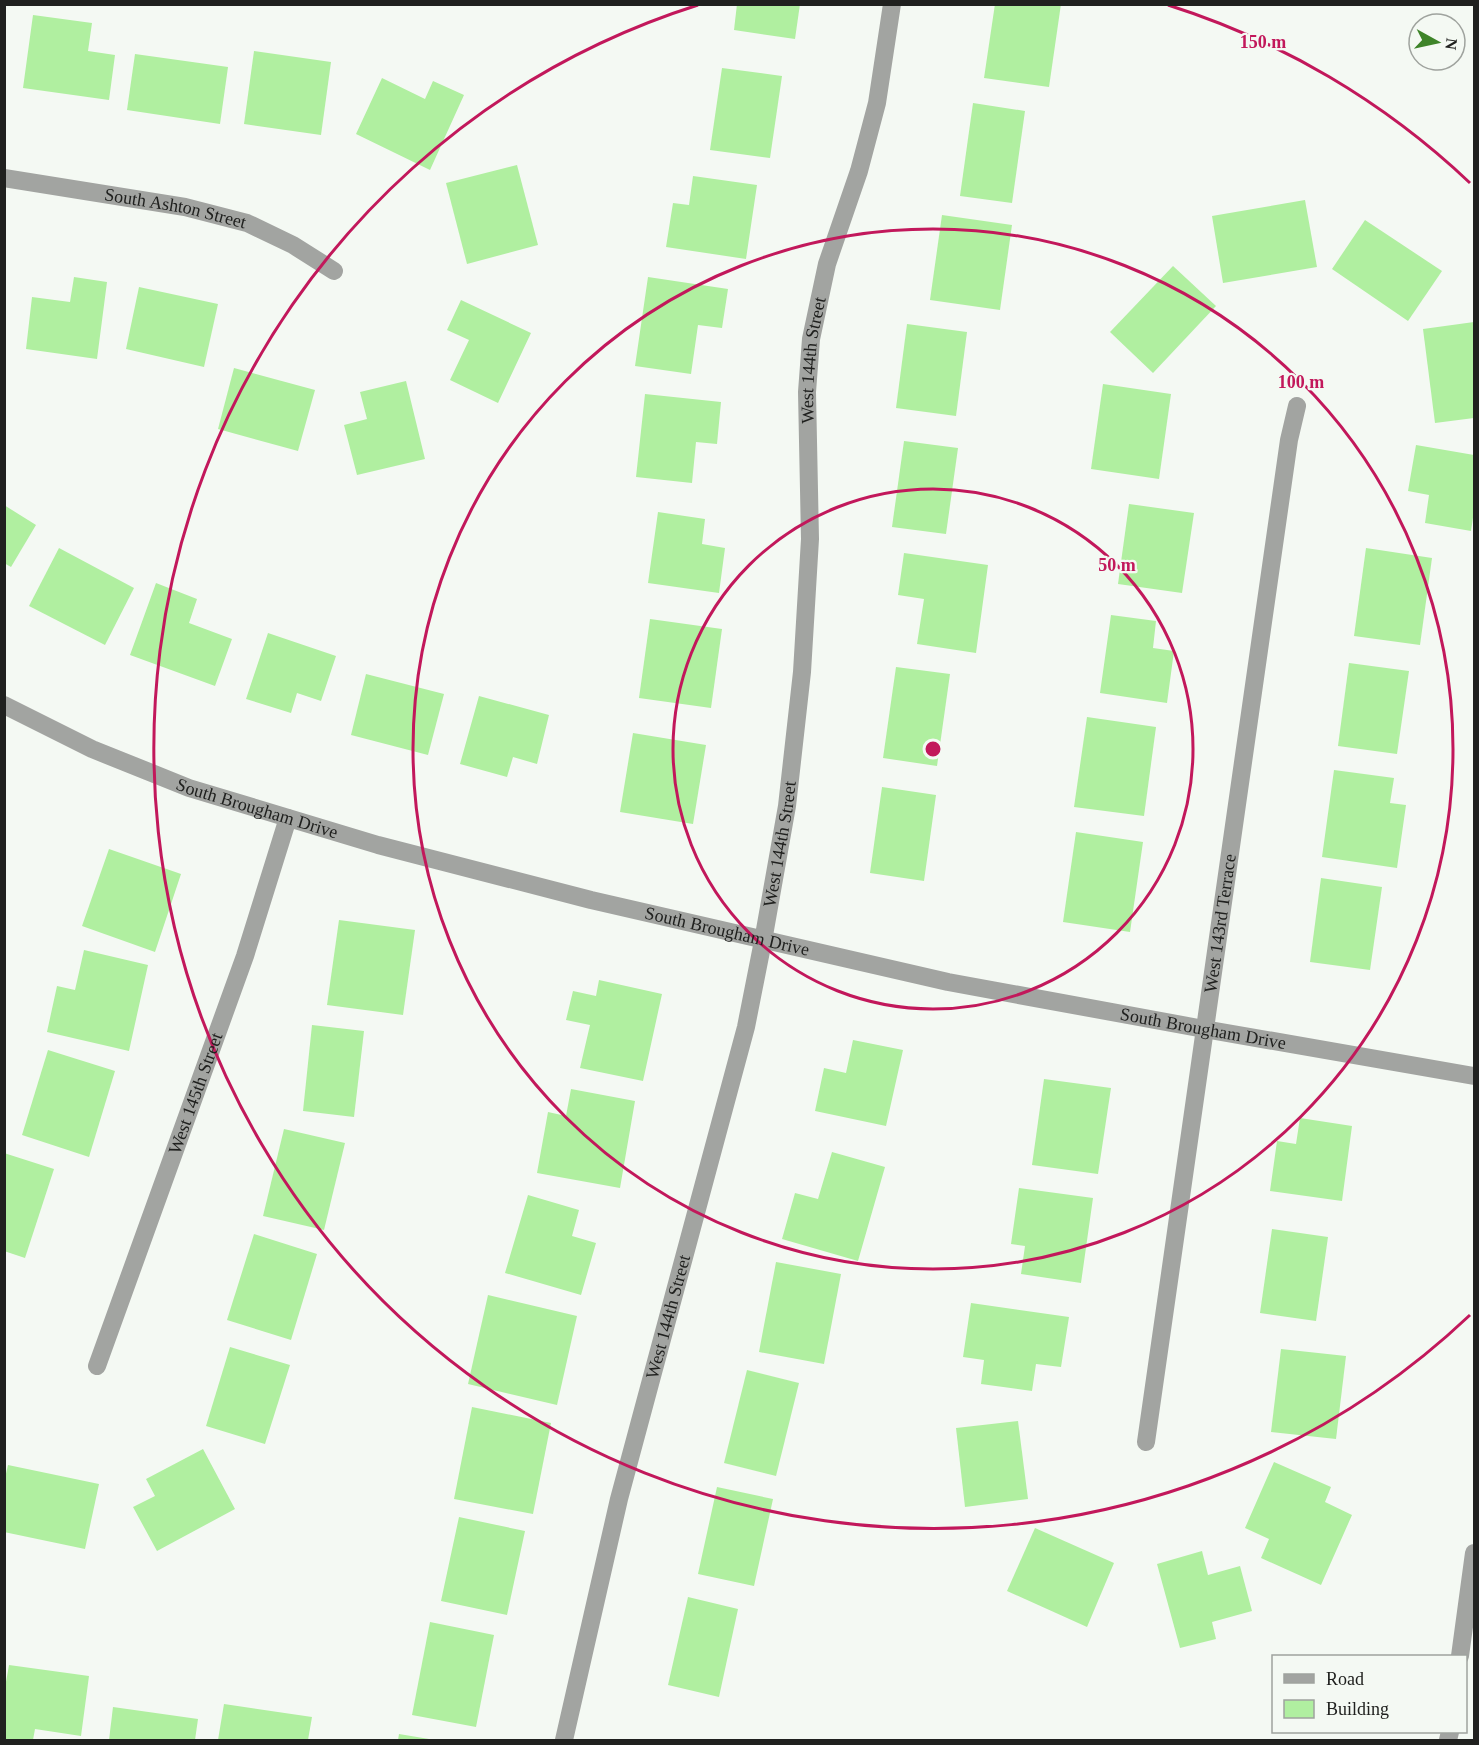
<svg xmlns="http://www.w3.org/2000/svg" width="1479" height="1745" font-family="Georgia,serif">
<rect width="100%" height="100%" fill="#f4f9f3"/>
<g fill="#b0efa0">
<path d="M 737,4 L 800,4 L 795,39 L 734,30 Z"/>
<path d="M 995,4 L 1061,4 L 1049,87 L 984,78 Z"/>
<path d="M 33,15 L 92,23 L 88,51 L 115,55 L 109,100 L 23,88 Z"/>
<path d="M 254,51 L 331,62 L 321,135 L 244,124 Z"/>
<path d="M 135,54 L 228,67 L 220,124 L 127,110 Z"/>
<path d="M 722,68 L 782,76 L 770,158 L 710,150 Z"/>
<path d="M 382,78 L 425,99 L 433,81 L 464,95 L 430,170 L 356,134 Z"/>
<path d="M 973,103 L 1025,111 L 1012,203 L 960,196 Z"/>
<path d="M 517,165 L 538,245 L 467,264 L 446,183 Z"/>
<path d="M 693,176 L 757,185 L 746,259 L 666,247 L 673,203 L 689,205 Z"/>
<path d="M 1305,200 L 1317,267 L 1223,283 L 1212,216 Z"/>
<path d="M 942,215 L 1012,225 L 1000,310 L 930,300 Z"/>
<path d="M 1365,220 L 1442,271 L 1408,321 L 1332,269 Z"/>
<path d="M 1173,266 L 1216,306 L 1153,373 L 1110,332 Z"/>
<path d="M 74,277 L 107,282 L 97,359 L 26,349 L 32,297 L 70,302 Z"/>
<path d="M 648,277 L 728,289 L 722,328 L 698,325 L 691,374 L 635,366 Z"/>
<path d="M 139,287 L 218,304 L 204,367 L 126,349 Z"/>
<path d="M 461,300 L 531,333 L 498,403 L 450,380 L 469,340 L 447,330 Z"/>
<path d="M 1474,322 L 1474,418 L 1435,423 L 1423,329 Z"/>
<path d="M 907,324 L 967,332 L 956,416 L 896,408 Z"/>
<path d="M 234,368 L 315,390 L 298,451 L 218,429 Z"/>
<path d="M 406,381 L 425,459 L 357,475 L 344,425 L 367,419 L 360,392 Z"/>
<path d="M 1103,384 L 1171,394 L 1159,479 L 1091,469 Z"/>
<path d="M 645,394 L 721,402 L 717,444 L 696,442 L 692,483 L 636,477 Z"/>
<path d="M 904,441 L 958,448 L 946,534 L 892,527 Z"/>
<path d="M 1416,445 L 1474,455 L 1474,511 L 1471,531 L 1425,523 L 1429,495 L 1408,491 Z"/>
<path d="M 1129,504 L 1194,513 L 1182,593 L 1118,584 Z"/>
<path d="M 4,505 L 36,525 L 11,567 L 4,563 Z"/>
<path d="M 658,512 L 705,519 L 702,544 L 725,548 L 719,593 L 648,583 Z"/>
<path d="M 59,548 L 134,588 L 105,645 L 29,606 Z"/>
<path d="M 1366,548 L 1432,558 L 1420,645 L 1354,636 Z"/>
<path d="M 904,553 L 988,565 L 976,653 L 917,644 L 924,599 L 898,595 Z"/>
<path d="M 156,583 L 197,599 L 189,623 L 232,639 L 215,686 L 130,655 Z"/>
<path d="M 1111,615 L 1156,621 L 1153,648 L 1174,651 L 1167,703 L 1100,693 Z"/>
<path d="M 650,619 L 722,629 L 711,708 L 639,698 Z"/>
<path d="M 268,633 L 336,656 L 321,701 L 297,693 L 291,713 L 246,699 Z"/>
<path d="M 1349,663 L 1409,671 L 1397,754 L 1338,746 Z"/>
<path d="M 896,667 L 950,674 L 937,766 L 883,758 Z"/>
<path d="M 366,674 L 444,694 L 428,755 L 351,735 Z"/>
<path d="M 479,696 L 549,715 L 537,764 L 513,757 L 507,777 L 460,764 Z"/>
<path d="M 1087,717 L 1156,727 L 1144,816 L 1074,807 Z"/>
<path d="M 633,733 L 706,745 L 693,824 L 620,812 Z"/>
<path d="M 1334,770 L 1394,778 L 1390,803 L 1406,805 L 1397,868 L 1322,857 Z"/>
<path d="M 882,787 L 936,795 L 924,881 L 870,873 Z"/>
<path d="M 1076,832 L 1143,842 L 1130,932 L 1063,922 Z"/>
<path d="M 109,849 L 181,874 L 155,952 L 82,926 Z"/>
<path d="M 1321,878 L 1382,887 L 1370,970 L 1310,962 Z"/>
<path d="M 339,920 L 415,930 L 403,1015 L 327,1005 Z"/>
<path d="M 84,950 L 148,965 L 129,1051 L 47,1032 L 57,986 L 75,990 Z"/>
<path d="M 599,980 L 662,994 L 643,1081 L 580,1068 L 590,1025 L 566,1020 L 573,991 L 596,996 Z"/>
<path d="M 312,1025 L 364,1031 L 354,1117 L 303,1111 Z"/>
<path d="M 853,1040 L 903,1050 L 886,1126 L 815,1111 L 824,1068 L 846,1073 Z"/>
<path d="M 48,1050 L 115,1071 L 89,1157 L 22,1135 Z"/>
<path d="M 1044,1079 L 1111,1088 L 1098,1174 L 1032,1165 Z"/>
<path d="M 571,1089 L 635,1101 L 620,1188 L 537,1173 L 548,1112 L 566,1116 Z"/>
<path d="M 1300,1118 L 1352,1126 L 1342,1201 L 1270,1191 L 1277,1141 L 1296,1144 Z"/>
<path d="M 284,1129 L 345,1143 L 324,1230 L 263,1216 Z"/>
<path d="M 832,1152 L 885,1167 L 858,1261 L 782,1239 L 795,1193 L 818,1199 Z"/>
<path d="M 4,1153 L 54,1169 L 25,1258 L 4,1251 Z"/>
<path d="M 1019,1188 L 1093,1198 L 1081,1283 L 1021,1274 L 1025,1246 L 1011,1244 Z"/>
<path d="M 528,1195 L 579,1210 L 572,1236 L 596,1243 L 581,1295 L 505,1273 Z"/>
<path d="M 1272,1229 L 1328,1237 L 1316,1321 L 1260,1313 Z"/>
<path d="M 254,1234 L 317,1254 L 291,1340 L 227,1320 Z"/>
<path d="M 776,1262 L 841,1274 L 824,1364 L 759,1352 Z"/>
<path d="M 488,1295 L 577,1316 L 557,1405 L 468,1384 Z"/>
<path d="M 971,1303 L 1069,1317 L 1061,1367 L 1036,1364 L 1032,1391 L 981,1384 L 984,1360 L 963,1357 Z"/>
<path d="M 230,1347 L 290,1365 L 265,1444 L 206,1426 Z"/>
<path d="M 1281,1349 L 1346,1356 L 1336,1439 L 1271,1432 Z"/>
<path d="M 747,1370 L 799,1383 L 776,1476 L 724,1463 Z"/>
<path d="M 472,1407 L 551,1423 L 533,1514 L 454,1499 Z"/>
<path d="M 1018,1421 L 1028,1499 L 965,1507 L 956,1428 Z"/>
<path d="M 203,1449 L 235,1509 L 157,1551 L 133,1507 L 155,1496 L 146,1479 Z"/>
<path d="M 1274,1462 L 1331,1487 L 1325,1502 L 1352,1515 L 1321,1585 L 1261,1558 L 1269,1539 L 1245,1528 Z"/>
<path d="M 8,1465 L 99,1484 L 85,1549 L 4,1532 L 4,1482 Z"/>
<path d="M 717,1487 L 773,1499 L 754,1586 L 698,1574 Z"/>
<path d="M 459,1517 L 525,1531 L 507,1615 L 441,1601 Z"/>
<path d="M 1035,1528 L 1114,1563 L 1087,1627 L 1007,1591 Z"/>
<path d="M 1202,1551 L 1208,1575 L 1240,1566 L 1252,1611 L 1212,1622 L 1216,1639 L 1180,1648 L 1157,1564 Z"/>
<path d="M 688,1597 L 738,1609 L 719,1697 L 668,1685 Z"/>
<path d="M 430,1622 L 494,1635 L 476,1727 L 412,1715 Z"/>
<path d="M 9,1665 L 89,1676 L 81,1736 L 35,1729 L 33,1740 L 4,1740 L 4,1693 Z"/>
<path d="M 224,1704 L 312,1717 L 308,1740 L 218,1740 Z"/>
<path d="M 113,1707 L 198,1719 L 195,1740 L 109,1740 Z"/>
<path d="M 399,1734 L 429,1739 L 429,1740 L 398,1740 Z"/>
</g>
<g fill="none" stroke-linecap="round" stroke-linejoin="round">
<g stroke="#a2a4a1" stroke-width="18">
<path id="s1" d="M 4,178 L 185,207 L 247,223 L 293,245 L 334,271"/>
<path id="s2" d="M 4,705 L 92,749 L 189,788 L 378,845 L 591,900 L 948,982 L 1204,1029 L 1474,1076"/>
<path id="s3" d="M 97,1366 L 245,956 L 288,818"/>
<path id="s4" d="M 1146,1442 L 1289,440 L 1297,406"/>
<path d="M 1460,1656 L 1474,1553"/>
<path id="s5" d="M 564,1740 L 619,1499 L 746,1027 L 763,941 L 787,806 L 802,672 L 810,539 L 807,392 L 811,339 L 827,264 L 859,171 L 877,103 L 892,4"/>
<path d="M 1448,1740 L 1450,1732"/>
</g>
</g>
<g fill="none" stroke="#c2185b" stroke-width="3">
<circle cx="933" cy="749" r="260"/>
<circle cx="933" cy="749" r="520"/>
<path d="M1470 1315A780 780 0 1 1 698 5M1168 5A780 780 0 0 1 1470 183"/>
</g>
<g text-anchor="middle" stroke-width="4.5" stroke-linejoin="round" paint-order="stroke">
<g font-size="18" fill="#20211f" stroke="#f4f9f3">
<text dy="6" stroke="none"><textPath href="#s1" startOffset="174">South Ashton Street</textPath></text>
<text dy="6" stroke="none"><textPath href="#s5" startOffset="1408">West 144th Street</textPath></text>
<text dy="6" stroke="none"><textPath href="#s2" startOffset="274">South Brougham Drive</textPath></text>
<text dy="6" stroke="none"><textPath href="#s5" startOffset="922">West 144th Street</textPath></text>
<text dy="6" stroke="none"><textPath href="#s4" startOffset="524">West 143rd Terrace</textPath></text>
<text dy="6" stroke="none"><textPath href="#s2" startOffset="760">South Brougham Drive</textPath></text>
<text dy="6" stroke="none"><textPath href="#s2" startOffset="1246">South Brougham Drive</textPath></text>
<text dy="6" stroke="none"><textPath href="#s3" startOffset="290">West 145th Street</textPath></text>
<text dy="6" stroke="none"><textPath href="#s5" startOffset="436">West 144th Street</textPath></text>
</g>
</g>
<circle cx="933" cy="749" r="9" fill="#c2185b" stroke="#f4f9f3" stroke-width="3"/>
<g font-size="18" text-anchor="middle" font-weight="bold" fill="#c2185b" stroke="#f4f9f3" stroke-width="4.5" stroke-linejoin="round" paint-order="stroke">
<text x="1263" y="48">150 m</text>
<text x="1301" y="388">100 m</text>
<text x="1117" y="571">50 m</text>
</g>
<rect width="1479" height="1745" fill="none" stroke="#20211f" stroke-width="12"/>
<rect x="1272" y="1655" width="195" height="78" fill="#f4f9f3" stroke="#9fa39e" stroke-width="1.5"/>
<rect x="1284" y="1674" width="30" height="9" fill="#a2a4a1" stroke="#9fa39e" stroke-width="1.5"/>
<text x="1326" y="1685" font-size="18" fill="#20211f">Road</text>
<rect x="1284" y="1700" width="30" height="18" fill="#b0efa0" stroke="#9fa39e" stroke-width="1.5"/>
<text x="1326" y="1715" font-size="18" fill="#20211f">Building</text>
<g transform="translate(1437 42) rotate(98)"><circle r="28" fill="#f4f9f3" stroke="#9fa39e" stroke-width="1.5"/>
<path d="M0-4.5L10 22L0 15L-10 22Z" fill="#3e8429"/>
<text y="-9" font-size="16" font-weight="bold" text-anchor="middle" fill="#20211f">N</text>
</g>
</svg>
